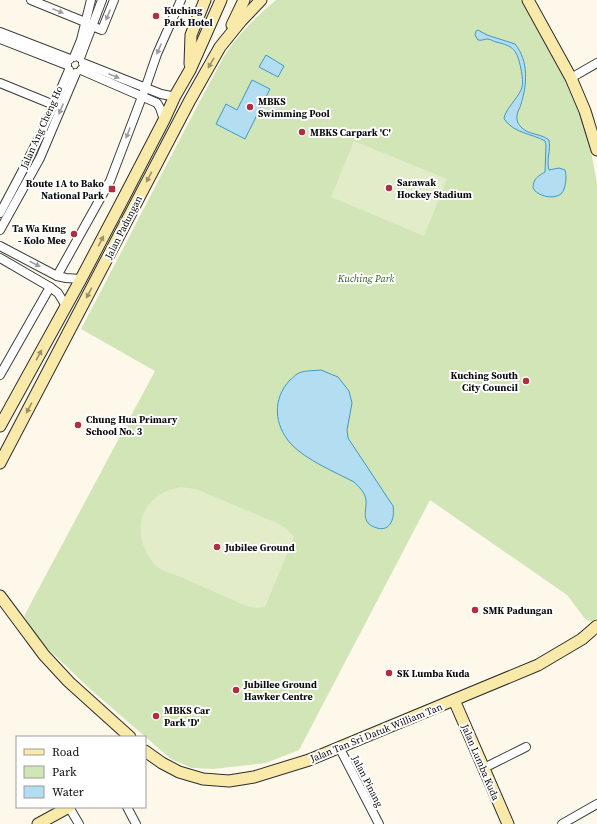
<svg xmlns="http://www.w3.org/2000/svg" width="597" height="824" font-family="'Source Serif 4',serif">
<rect width="100%" height="100%" fill="#fdf8ea"/>
<path fill="#d2e5b7" d="M 276,0 L 521,0 L 570,86 L 587,131 L 597,183 L 597,618 L 592,621 L 586,620 L 567,595 L 430,500 L 299,750 L 266,763 L 213,769 L 192,768 L 171,759 L 90,689 L 40,641 L 24,616 L 155,371 L 81,329 C 129,238 175,147 224,56 C 238,34 256,17 276,0 Z"/>
<g fill="#e3ecc8">
<path d="M 354,141 L 447,179 L 424,236 L 331,197 Z"/>
<path d="M 180,487 L 196,489 L 277,523 L 287,529 L 294,537 L 265,607 L 254,608 L 244,605 C 224,596 204,587 185,579 C 177,575 166,573 159,568 C 145,558 136,532 143,515 C 150,498 163,491 180,487 Z"/>
</g>
<g fill="#b3def1" stroke="#4098c2">
<path d="M 478,30 L 487,35 L 515,44 C 529,61 527,85 521,104 C 520,108 516,114 517,119 C 517,122 519,125 521,127 C 528,135 540,133 549,140 C 551,150 546,160 549,170 L 559,168 L 565,170 C 567,176 566,189 561,194 C 553,200 537,196 533,188 C 533,179 538,176 545,172 L 546,145 L 545,141 C 531,133 515,134 504,119 C 504,111 517,99 521,90 C 524,83 522,76 521,69 C 517,50 514,46 496,42 C 493,41 490,39 487,39 C 484,39 482,41 478,40 L 475,35 L 476,31 Z"/>
<path d="M 266,55 L 284,66 L 278,77 L 259,67 Z"/>
<path d="M 252,80 L 270,89 L 245,139 L 216,124 L 226,104 L 237,110 Z"/>
<path d="M 321,370 L 338,377 L 349,391 L 352,403 L 347,430 L 348,438 L 393,506 C 395,517 391,532 377,528 C 374,527 371,526 369,524 C 362,517 367,508 366,500 C 365,492 359,487 354,482 C 335,472 306,460 291,444 C 274,425 272,399 290,380 C 292,379 295,375 297,374 C 303,370 314,371 321,370 Z"/>
</g>
<g fill="none" stroke-linecap="round" stroke-linejoin="round">
<defs>
<g id="street">
<path d="M 31,0 L 85,22"/>
<path d="M 92,26 L 102,30 L 114,0"/>
<path d="M 0,32 L 70,59"/>
<path d="M 0,39 L 67,65"/>
<path d="M 74,57 L 81,40 L 91,0"/>
<path d="M 80,58 L 102,0"/>
<path d="M 83,63 L 161,94 L 171,96 L 175,96"/>
<path d="M 81,70 L 157,103 L 160,108 L 164,120"/>
<path d="M 571,78 L 597,63"/>
<path d="M 0,83 L 54,105"/>
<path d="M 0,213 C 26,166 49,119 69,70"/>
<path d="M 0,230 L 40,158 L 76,73"/>
<path d="M 0,246 L 57,276 L 66,278 L 81,279"/>
<path d="M 0,258 L 50,287 L 58,293 L 66,306"/>
<path d="M 57,276 L 110,181 L 145,89 L 157,54 L 181,0"/>
<path d="M 0,375 L 50,287"/>
<path d="M 339,747 L 379,824"/>
<path d="M 484,768 L 526,747"/>
<path d="M 69,807 L 79,824"/>
<path d="M 127,807 L 136,824"/>
<path d="M 562,824 L 597,804"/>
</g>
<g id="secondary">
<path d="M 528,0 L 571,78 L 585,111 L 597,150"/>
<path d="M 232,25 L 244,0"/>
<path d="M 190,64 L 191,35 L 205,0"/>
<path d="M 0,426 L 81,279 L 122,201 L 164,120 L 175,96 L 190,70 L 221,0"/>
<path d="M 0,463 L 190,100 L 220,47 L 241,21 L 261,0"/>
<path d="M 0,596 L 44,655 L 69,682 L 130,737"/>
<path d="M 454,700 L 508,824"/>
<path d="M 145,751 L 162,763 L 179,772 L 203,779 L 229,781 L 254,777 L 309,760 L 538,665 L 582,639 L 597,626"/>
<path d="M 38,824 L 69,807"/>
</g>
</defs>
<use href="#street" stroke="#3e3e3e" stroke-width="10"/>
<use href="#secondary" stroke="#2d2d2d" stroke-width="13"/>
<use href="#street" stroke="#fff" stroke-width="8"/>
<use href="#secondary" stroke="#f9eaaa" stroke-width="11"/>
</g>
<defs><path id="oneway-solid" d="M-6-.8H1V-3.2L6.5 0L1 3.2V.8H-6Z"/></defs>
<g fill="#9d9d9d">
<use href="#oneway-solid" transform="translate(58 11) rotate(22)"/>
<use href="#oneway-solid" transform="translate(108 15) rotate(112)"/>
<use href="#oneway-solid" transform="translate(159 49) rotate(113)"/>
<use href="#oneway-solid" transform="translate(114 76) rotate(22)"/>
<use href="#oneway-solid" transform="translate(61 109) rotate(113)"/>
<use href="#oneway-solid" transform="translate(128 133) rotate(111)"/>
<use href="#oneway-solid" transform="translate(35 264) rotate(27)"/>
</g>
<g fill="#9a916a">
<use href="#oneway-solid" transform="translate(211 63) rotate(120)"/>
<use href="#oneway-solid" transform="translate(149 177) rotate(118)"/>
<use href="#oneway-solid" transform="translate(101 241) rotate(-62)"/>
<use href="#oneway-solid" transform="translate(89 293) rotate(118)"/>
<use href="#oneway-solid" transform="translate(39 355) rotate(-61)"/>
<use href="#oneway-solid" transform="translate(29 408) rotate(118)"/>
</g>
<g fill="#af2e3f" stroke="#fff" stroke-width="1.5">
<circle cx="156" cy="16" r="4"/>
<circle cx="250" cy="107" r="4"/>
<circle cx="302" cy="132" r="4"/>
<circle cx="389" cy="188" r="4"/>
<rect x="108" y="185" width="8" height="8" rx="2"/>
<circle cx="74" cy="234" r="4"/>
<circle cx="526" cy="381" r="4"/>
<circle cx="78" cy="425" r="4"/>
<circle cx="217" cy="547" r="4"/>
<circle cx="475" cy="610" r="4"/>
<circle cx="389" cy="673" r="4"/>
<circle cx="236" cy="690" r="4"/>
<circle cx="156" cy="716" r="4"/>
</g>
<g text-anchor="middle" stroke-width="4" stroke-linejoin="round" paint-order="stroke">
<g font-size="10" font-weight="bold" fill="#0b0b0b" stroke="#fff" text-anchor="start">
<text x="164" y="14">Kuching<tspan x="164" dy="12">Park Hotel</tspan></text>
<text x="258" y="105">MBKS<tspan x="258" dy="12">Swimming Pool</tspan></text>
<text x="310" y="136">MBKS Carpark 'C'</text>
<text x="397" y="186">Sarawak<tspan x="397" dy="12">Hockey Stadium</tspan></text>
<text x="104" y="187" text-anchor="end">Route 1A to Bako<tspan x="104" dy="12">National Park</tspan></text>
<text x="66" y="232" text-anchor="end">Ta Wa Kung<tspan x="66" dy="12">- Kolo Mee</tspan></text>
<text x="518" y="379" text-anchor="end">Kuching South<tspan x="518" dy="12">City Council</tspan></text>
<text x="86" y="423">Chung Hua Primary<tspan x="86" dy="12">School No. 3</tspan></text>
<text x="225" y="551">Jubilee Ground</text>
<text x="483" y="614">SMK Padungan</text>
<text x="397" y="677">SK Lumba Kuda</text>
<text x="244" y="688">Jubillee Ground<tspan x="244" dy="12">Hawker Centre</tspan></text>
<text x="164" y="714">MBKS Car<tspan x="164" dy="12">Park 'D'</tspan></text>
</g>
<g font-size="10" fill="#0b0b0b" stroke="#fff">
<text transform="translate(41 127) rotate(-66)" y="4">Jalan Ang Cheng Ho</text>
<text transform="translate(123 227) rotate(-63)" y="4">Jalan Padungan</text>
<text transform="translate(376 732) rotate(-22)" y="4">Jalan Tan Sri Datuk William Tan</text>
<text transform="translate(481 762) rotate(67)" y="4">Jalan Lumba Kuda</text>
<text transform="translate(368 781) rotate(63)" y="4">Jalan Pinang</text>
</g>
<g font-size="10" font-style="italic" fill="#325d21" stroke="#fff">
<text x="366" y="282">Kuching Park</text>
</g>
</g>
<rect x="16" y="736" width="130" height="72" fill="#ffffff" stroke="#9d9d9d"/>
<rect x="24" y="749" width="20" height="6" fill="#f9eaaa" stroke="#9d9d9d"/>
<text x="52" y="756" font-size="12" fill="#0b0b0b">Road</text>
<rect x="24" y="766" width="20" height="12" fill="#d2e5b7" stroke="#9d9d9d"/>
<text x="52" y="776" font-size="12" fill="#0b0b0b">Park</text>
<rect x="24" y="786" width="20" height="12" fill="#b3def1" stroke="#9d9d9d"/>
<text x="52" y="796" font-size="12" fill="#0b0b0b">Water</text>
</svg>
